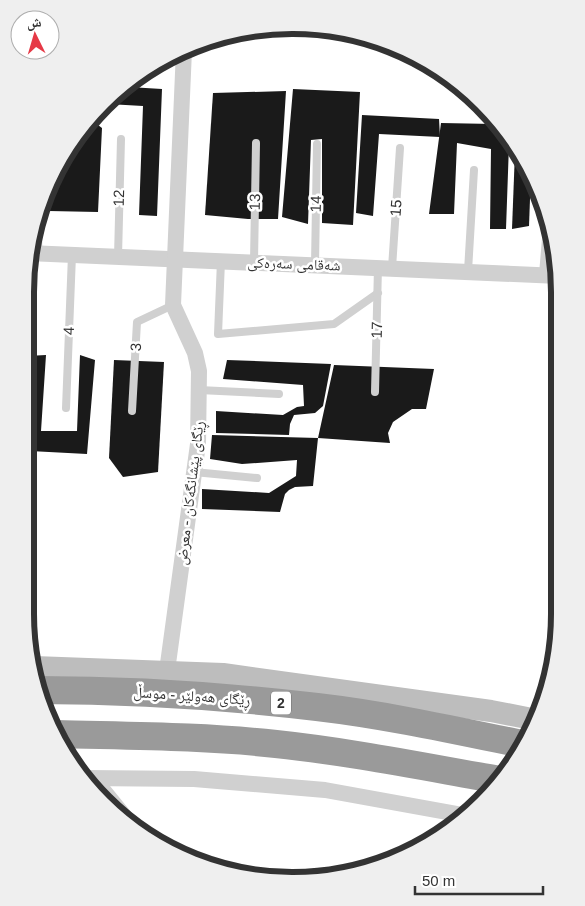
<svg xmlns="http://www.w3.org/2000/svg" width="585" height="906" font-family="Arial,'Noto Naskh Arabic',sans-serif">
<rect width="100%" height="100%" fill="#fff"/>
<g fill="#1a1a1a">
<path d="M 129,87 L 162,89 L 157,216 L 139,215 L 143,106 L 108,104 Z"/>
<path d="M 293,89 L 360,92 L 353,225 L 322,223 L 322,139 L 311,140 L 308,224 L 282,217 Z"/>
<path d="M 286,91 L 278,219 L 248,219 L 205,215 L 213,93 Z"/>
<path d="M 93,115 L 94,122 L 102,128 L 98,212 L 49,211 L 51,181 Z"/>
<path d="M 362,115 L 439,119 L 440,137 L 379,134 L 373,216 L 356,213 Z"/>
<path d="M 441,123 L 494,124 L 509,144 L 506,229 L 490,229 L 491,149 L 457,143 L 454,214 L 429,214 Z"/>
<path d="M 515,151 L 531,172 L 529,226 L 512,229 Z"/>
<path d="M 46,355 L 41,431 L 77,431 L 80,355 L 95,360 L 87,454 L 30,451 L 26,449 L 27,356 Z"/>
<path d="M 114,360 L 164,362 L 158,472 L 123,477 L 109,458 Z"/>
<path d="M 227,360 L 331,364 L 323,406 L 315,413 L 294,415 L 290,424 L 289,435 L 216,433 L 216,411 L 283,415 L 297,407 L 304,406 L 303,385 L 223,379 Z"/>
<path d="M 334,365 L 434,369 L 426,409 L 412,409 L 393,422 L 388,433 L 390,443 L 318,438 Z"/>
<path d="M 212,435 L 318,438 L 313,486 L 295,487 L 289,490 L 285,494 L 280,512 L 202,509 L 202,489 L 269,493 L 296,476 L 297,460 L 242,464 L 210,459 Z"/>
</g>
<g fill="none" stroke-linecap="round" stroke-linejoin="round">
<g stroke="#d0d0d0" stroke-width="8">
<path d="M 38,254 L 39,212"/>
<path d="M 118,257 L 121,139"/>
<path d="M 221,261 L 218,334 L 334,324 L 378,293"/>
<path d="M 254,262 L 256,143"/>
<path d="M 315,265 L 317,144"/>
<path d="M 392,268 L 400,148"/>
<path d="M 468,271 L 474,170"/>
<path d="M 543,274 L 547,227"/>
<path d="M 199,390 L 279,394"/>
<path d="M 375,392 L 378,267"/>
<path d="M 66,408 L 72,255"/>
<path d="M 132,411 L 137,322 L 173,305"/>
<path d="M 194,472 L 257,478"/>
<path d="M 100,780 L 143,833"/>
</g>
<g stroke="#d0d0d0" stroke-width="16">
<path d="M 28,253 L 559,276"/>
<path d="M 167,671 L 198,444 L 199,371 L 195,353 L 173,305 L 184,50"/>
<path d="M 85,778 L 194,779 L 325,790 L 463,815"/>
</g>
<path stroke="#bdbdbd" stroke-width="22" d="M 34,667 L 223,674 L 491,711 L 537,720"/>
<g stroke="#9a9a9a" stroke-width="28">
<path d="M 38,690 C 131,690 224,696 317,707 C 386,715 454,730 522,744"/>
<path d="M 56,734 C 129,736 203,736 276,744 C 351,752 425,767 500,780"/>
</g>
</g>
<g text-anchor="middle" stroke-width="5" stroke-linejoin="round" paint-order="stroke">
<rect fill="#fff" stroke="#707070" stroke-width="1" x="271" y="691.5" width="20" height="23" rx="4"/>
<g font-size="14" font-weight="bold" fill="#333">
<text x="281" y="708">2</text>
</g>
<g font-size="15" fill="#333" stroke="#fff">
<text transform="translate(119 198) rotate(-89)" y="5">12</text>
<text transform="translate(255 202) rotate(-89)" y="5">13</text>
<text transform="translate(316 204) rotate(-89)" y="5">14</text>
<text transform="translate(396 208) rotate(-86)" y="5">15</text>
<text transform="translate(294 264) rotate(2)" y="5">شەقامی سەرەکی</text>
<text transform="translate(377 330) rotate(-89)" y="5">17</text>
<text transform="translate(69 331) rotate(-88)" y="5">4</text>
<text transform="translate(136 347) rotate(-87)" y="5">3</text>
<text transform="translate(190 493) rotate(-83)" y="5">ڕێگای پێشانگەکان - معرض</text>
<text transform="translate(192 696) rotate(4)" y="5">ڕێگای هەولێر - موسڵ</text>
</g>
</g>
<path d="M0 0H585V906H0ZM292 34H293A258 258 0 0 1 551 292V614A258 258 0 0 1 293 872H292A258 258 0 0 1 34 614V292A258 258 0 0 1 292 34Z" fill="#efefef" fill-rule="evenodd"/>
<path fill="none" stroke="#333" stroke-width="6" d="M292 34H293A258 258 0 0 1 551 292V614A258 258 0 0 1 293 872H292A258 258 0 0 1 34 614V292A258 258 0 0 1 292 34Z"/>
<g transform="translate(35 35) rotate(355)"><circle r="24" fill="#ffffff" stroke="#adadad"/>
<path d="M0-4L9 19L0 12L-9 19Z" fill="#e63946"/>
<text y="-8" font-size="14" font-weight="bold" text-anchor="middle" fill="#333333">ش</text>
</g>
<path d="M415 886v8h128v-8" fill="none" stroke="#333333" stroke-width="2.5"/>
<text x="422" y="886" font-size="15" fill="#333333" stroke="#ffffff" stroke-width="4" paint-order="stroke">50 m</text>
</svg>
